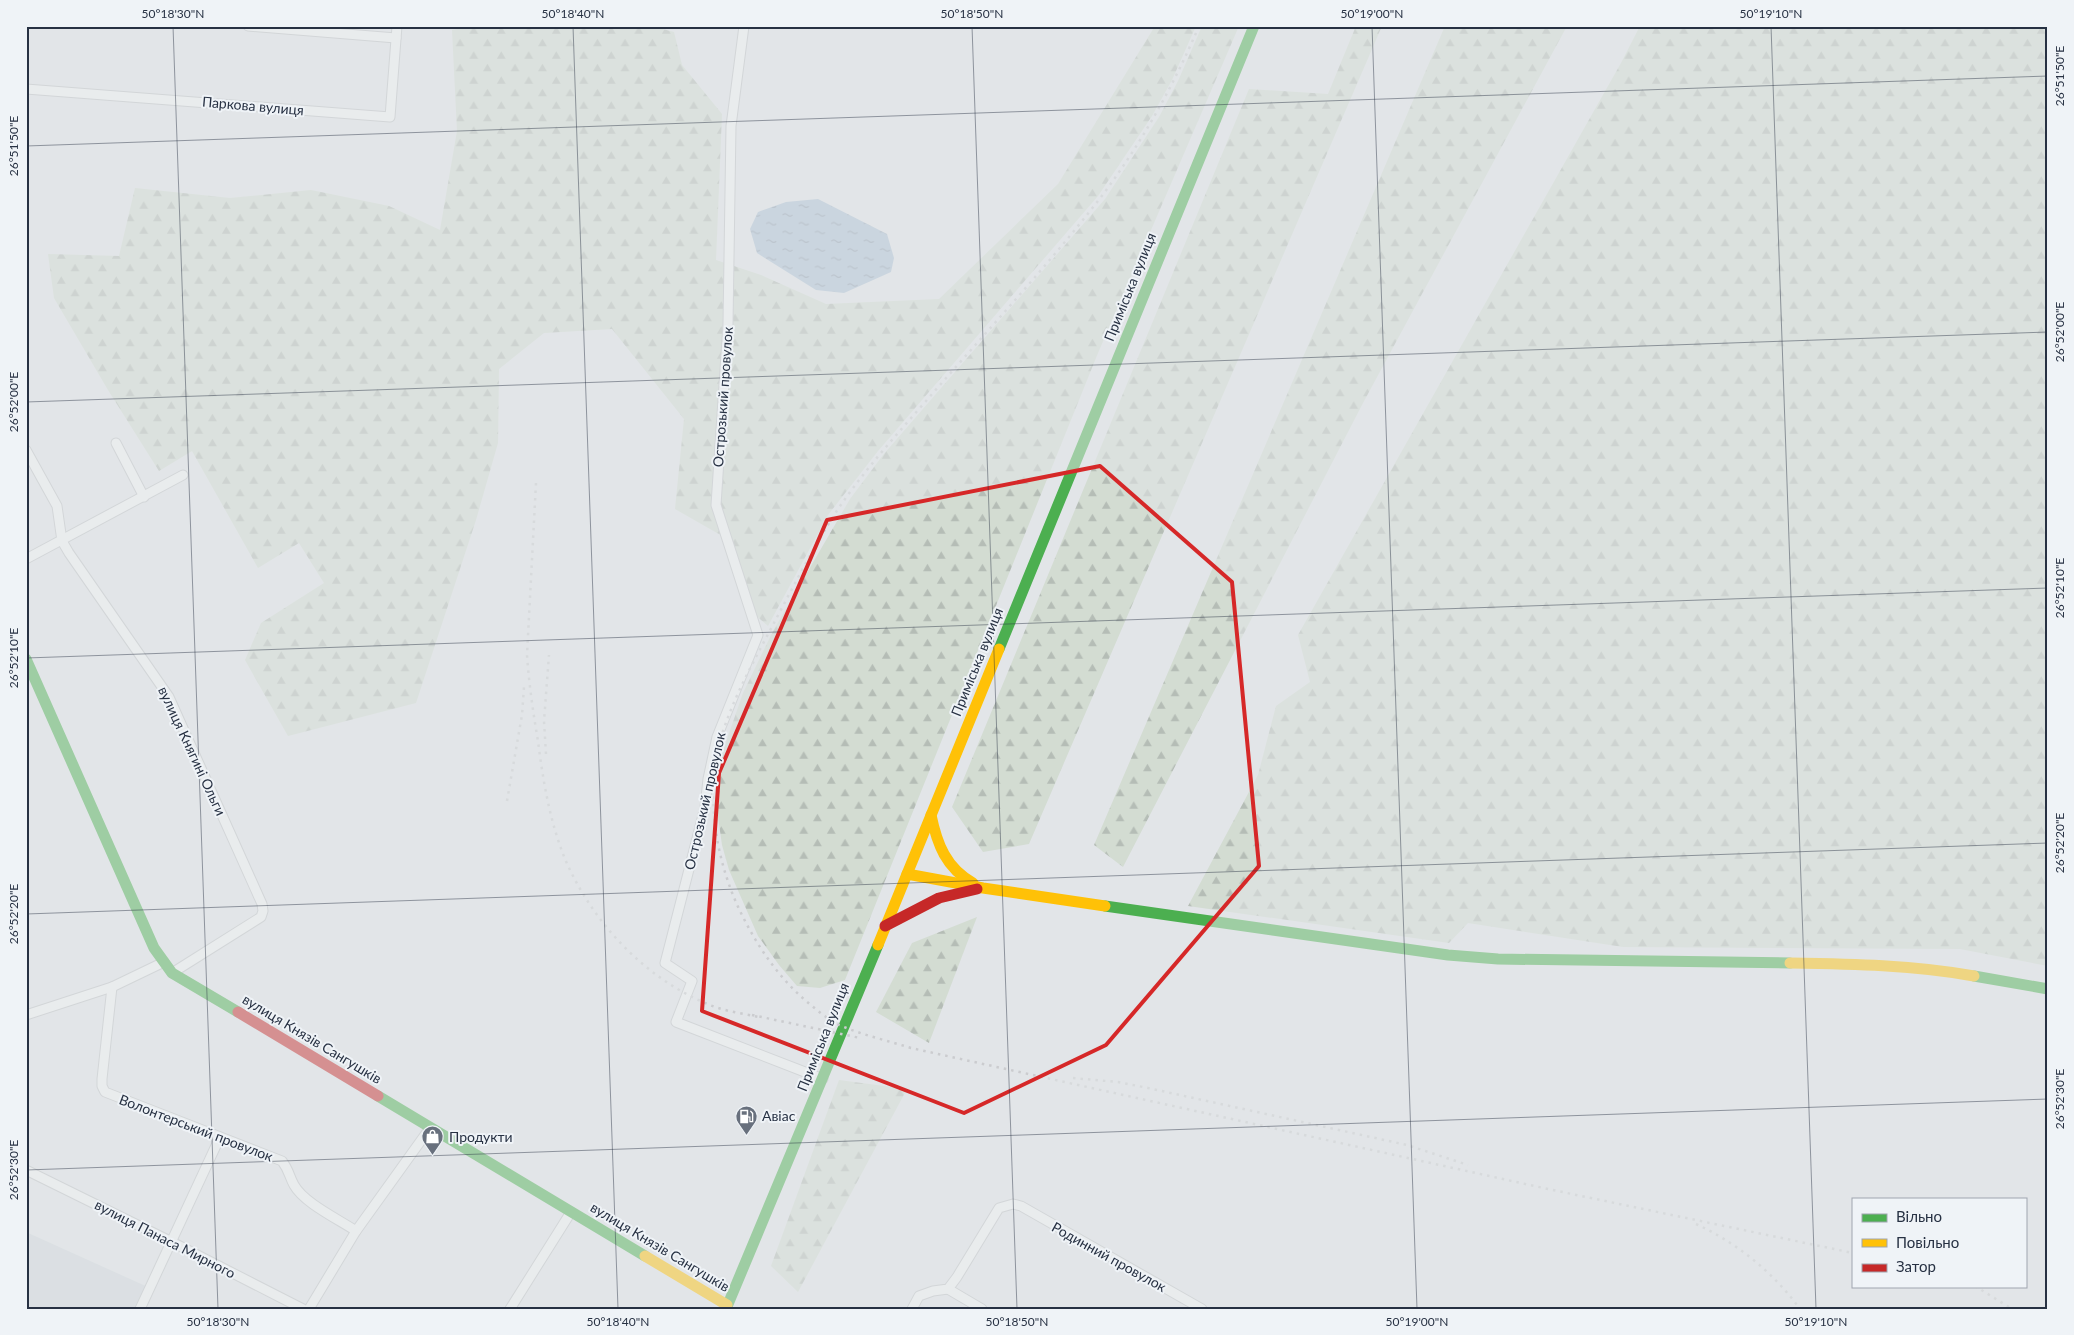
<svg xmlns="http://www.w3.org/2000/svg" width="2074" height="1335" font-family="Lato,sans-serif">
<defs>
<pattern id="forest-firs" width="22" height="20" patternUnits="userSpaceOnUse" patternTransform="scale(1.25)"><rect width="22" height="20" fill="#d3dcd2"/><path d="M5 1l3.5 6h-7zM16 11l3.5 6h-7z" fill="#b5bdb6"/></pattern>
<pattern id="water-ripples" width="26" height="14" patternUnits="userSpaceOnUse" patternTransform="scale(1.25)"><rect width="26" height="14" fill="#aec1d5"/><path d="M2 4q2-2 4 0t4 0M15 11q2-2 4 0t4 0" fill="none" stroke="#8e9dae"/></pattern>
</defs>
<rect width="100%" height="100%" fill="#e2e5e8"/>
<path fill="#d2d8de" d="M 26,1232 L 150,1288 L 140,1309 L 26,1309 Z"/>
<g fill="url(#forest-firs)">
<path d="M 473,26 L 651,26 L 674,32 L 682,65 L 722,114 L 716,260 L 761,275 L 826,304 L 939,299 L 1058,184 L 1155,26 L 1196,26 L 1172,80 L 1152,116 L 1098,196 L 878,451 L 828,515 L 768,626 L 754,614 L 731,541 L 675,509 L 684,419 L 612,329 L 544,333 L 499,369 L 498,443 L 476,520 L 416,703 L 288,736 L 245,660 L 261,623 L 324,583 L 299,543 L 258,568 L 192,451 L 159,471 L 108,390 L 54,298 L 48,254 L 119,256 L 135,188 L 230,198 L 311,190 L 389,206 L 440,230 L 457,131 L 452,30 Z"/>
<path d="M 1202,26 L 1239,26 L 1098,353 L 845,980 L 820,988 L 797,986 L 779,965 L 758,936 L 729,870 L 722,845 L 718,817 L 718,765 L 743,693 L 773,631 L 850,499 L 883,455 L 1105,199 L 1159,117 L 1178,81 Z"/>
<path d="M 1356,26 L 1382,26 L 1029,844 L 983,852 L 952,807 L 1249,89 L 1328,94 Z"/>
<path d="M 1445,26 L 1567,26 L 1363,403 L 1123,867 L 1094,845 Z"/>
<path d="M 1640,26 L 2048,26 L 2048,966 L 1960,949 L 1623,947 L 1468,923 L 1449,943 L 1188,906 L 1258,775 L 1276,706 L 1310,682 L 1298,635 L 1621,63 Z"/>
<path d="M 977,917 L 929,1043 L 876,1012 L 912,943 Z"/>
<path d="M 839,1080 L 907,1089 L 798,1292 L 771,1266 Z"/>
</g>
<path fill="url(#water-ripples)" d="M 818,199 L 887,234 L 894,258 L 891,272 L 844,293 L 816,290 L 757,253 L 750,229 L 758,212 L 786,202 Z"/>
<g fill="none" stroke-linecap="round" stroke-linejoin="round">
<defs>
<g id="street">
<path d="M 248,26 L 396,38"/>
<path d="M 744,26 L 731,126 L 728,324 L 716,505 L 758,635 L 717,737 L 708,779 L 705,807 L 665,963 L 692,981 L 676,1022 L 823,1079"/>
<path d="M 26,89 L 390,117 L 397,26"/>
<path d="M 116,443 L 144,497"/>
<path d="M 26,450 L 57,506 L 62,541 L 69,553 L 169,697 L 262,904 L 263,911 L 261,917 L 172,973"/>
<path d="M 26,559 L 183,475"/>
<path d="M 112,987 L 102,1079 L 102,1086 L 105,1092 L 282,1161 C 289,1170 289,1176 294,1185 C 304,1203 338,1219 356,1231 L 430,1128"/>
<path d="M 26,1015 L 112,987 L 164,962"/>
<path d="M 26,1170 L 172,1242 L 303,1309"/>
<path d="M 948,1289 L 982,1309"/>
<path d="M 140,1309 L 220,1137"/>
<path d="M 309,1309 L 356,1231"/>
<path d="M 510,1309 L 571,1212"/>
<path d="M 912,1309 L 919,1296 L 933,1291 L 948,1289 L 957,1277 L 999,1208 L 1013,1204 L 1021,1206 L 1202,1309"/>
</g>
</defs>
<use href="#street" stroke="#c0c3c6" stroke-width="11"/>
<use href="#street" stroke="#f2f3f4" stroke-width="9"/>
<g stroke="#4caf50" stroke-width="11">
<path d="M 999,649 L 1254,26"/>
<path d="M 26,659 L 154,948 L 172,973 L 238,1012"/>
<path d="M 1105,906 L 1448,955 L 1498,959 L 1790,963"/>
<path d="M 1974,976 L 2048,989"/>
<path d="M 378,1096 L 645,1256"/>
<path d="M 726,1309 L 878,945"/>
</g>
<g stroke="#ffc107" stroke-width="11">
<path d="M 931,815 C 937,844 946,868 973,883"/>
<path d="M 907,874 L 983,888 L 1105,906"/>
<path d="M 878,945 L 999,649"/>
<path d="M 1790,963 C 1852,964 1914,965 1974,976"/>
<path d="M 645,1256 L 727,1305"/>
</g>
<g stroke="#c62828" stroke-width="11">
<path d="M 885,926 L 939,898 L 977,889"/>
<path d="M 238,1012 L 378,1096"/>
</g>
<g stroke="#cbcccf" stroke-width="2.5" stroke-dasharray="2.5 5" stroke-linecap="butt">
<path d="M 1199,26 C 1173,87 1141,144 1101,197 C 1046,268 985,333 926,401 C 898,433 870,464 845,499 C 818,537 797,580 775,621 C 754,661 729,704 718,749 C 706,801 717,863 740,911 C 758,948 780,980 812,1006 C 822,1014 832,1023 844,1027 C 866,1036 889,1041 911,1048 L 1548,1189 L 1853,1253"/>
<path d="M 536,483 L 527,655 C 529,684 533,712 538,741 C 543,781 550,822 565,859 C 593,924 648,982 715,1007 C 730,1012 745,1014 759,1017"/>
<path d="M 546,754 L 544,721 L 549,655"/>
<path d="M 507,801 L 522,715 L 524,687"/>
<path d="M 752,1015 L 860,1038"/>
<path d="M 1073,1078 L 1118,1082 L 1148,1088 L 1407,1145 L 1468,1165"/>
<path d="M 1696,1224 C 1737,1243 1773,1272 1800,1309"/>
<path d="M 1975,1286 L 2012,1309"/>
</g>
</g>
<path d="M0 0H2074V1335H0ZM 1100,466 L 1232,582 L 1259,866 L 1106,1045 L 964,1113 L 702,1011 L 719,773 L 827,520 Z" fill="#e2e5e8" fill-opacity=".55" fill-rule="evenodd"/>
<path fill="none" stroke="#d62828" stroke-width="4" stroke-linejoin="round" d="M 1100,466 L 1232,582 L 1259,866 L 1106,1045 L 964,1113 L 702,1011 L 719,773 L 827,520 Z"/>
<path fill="none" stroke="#273143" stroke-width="1" stroke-opacity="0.45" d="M 173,26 L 218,1309M 573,26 L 618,1309M 972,26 L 1017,1309M 1372,26 L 1417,1309M 1771,26 L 1816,1309M 26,146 L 2048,76M 26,402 L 2048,332M 26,658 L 2048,588M 26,914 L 2048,843M 26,1170 L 2048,1099"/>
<defs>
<symbol id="fuel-pin" viewBox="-11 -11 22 30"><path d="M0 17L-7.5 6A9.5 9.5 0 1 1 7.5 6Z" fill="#68707d" stroke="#eff3f7"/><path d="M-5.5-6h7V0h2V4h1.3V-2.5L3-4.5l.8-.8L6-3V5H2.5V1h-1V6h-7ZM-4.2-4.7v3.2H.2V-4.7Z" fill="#fff"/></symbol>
<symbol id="shop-pin" viewBox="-11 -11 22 30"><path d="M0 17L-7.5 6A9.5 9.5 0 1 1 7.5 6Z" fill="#68707d" stroke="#eff3f7"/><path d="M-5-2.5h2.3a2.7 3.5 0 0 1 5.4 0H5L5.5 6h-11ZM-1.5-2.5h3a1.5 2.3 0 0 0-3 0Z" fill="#fff"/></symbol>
</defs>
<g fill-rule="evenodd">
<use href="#fuel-pin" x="734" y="1104" width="25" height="34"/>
<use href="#shop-pin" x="420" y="1124" width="25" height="34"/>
</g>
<g text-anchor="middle" stroke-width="4" stroke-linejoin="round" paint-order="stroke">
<g font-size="14" fill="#273143" stroke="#eff3f7">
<text transform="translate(253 106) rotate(5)" y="5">Паркова вулиця</text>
<text transform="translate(1130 287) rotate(-68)" y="5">Приміська вулиця</text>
<text transform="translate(723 397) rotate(-86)" y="5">Острозький провулок</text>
<text transform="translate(977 662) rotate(-68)" y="5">Приміська вулиця</text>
<text transform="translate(192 751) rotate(65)" y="5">вулиця Княгині Ольги</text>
<text transform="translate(705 801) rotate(-77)" y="5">Острозький провулок</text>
<text transform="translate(823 1037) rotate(-68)" y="5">Приміська вулиця</text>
<text transform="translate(312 1039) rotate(31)" y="5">вулиця Князів Сангушків</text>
<text transform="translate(196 1128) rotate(21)" y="5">Волонтерський провулок</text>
<text transform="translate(165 1239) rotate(27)" y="5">вулиця Панаса Мирного</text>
<text transform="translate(660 1247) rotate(31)" y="5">вулиця Князів Сангушків</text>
<text transform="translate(1109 1257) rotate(29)" y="5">Родинний провулок</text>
</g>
<g font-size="14" fill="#273143" stroke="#eff3f7" text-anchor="start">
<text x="762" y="1121">Авіас</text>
<text x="449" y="1142">Продукти</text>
</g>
</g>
<rect width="2074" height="1335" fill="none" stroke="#eff3f7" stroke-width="55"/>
<rect x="1852" y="1198" width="175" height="90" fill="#eff3f7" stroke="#9fa5af"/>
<rect x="1862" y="1214" width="25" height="8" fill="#4caf50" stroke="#9fa5af"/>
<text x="1896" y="1222" font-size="15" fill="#273143">Вільно</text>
<rect x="1862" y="1239" width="25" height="8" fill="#ffc107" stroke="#9fa5af"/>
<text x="1896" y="1248" font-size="15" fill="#273143">Повільно</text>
<rect x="1862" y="1264" width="25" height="8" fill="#c62828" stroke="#9fa5af"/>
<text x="1896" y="1272" font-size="15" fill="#273143">Затор</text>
<rect x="28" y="28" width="2018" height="1280" fill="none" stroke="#273143" stroke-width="2"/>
<g font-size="12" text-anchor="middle" fill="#273143">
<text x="173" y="18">50°18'30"N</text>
<text x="573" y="18">50°18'40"N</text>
<text x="972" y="18">50°18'50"N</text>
<text x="1372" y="18">50°19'00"N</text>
<text x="1771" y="18">50°19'10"N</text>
<text transform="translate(2060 76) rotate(-90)" y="4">26°51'50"E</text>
<text transform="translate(14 146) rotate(-90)" y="4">26°51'50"E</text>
<text transform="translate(2060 332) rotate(-90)" y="4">26°52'00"E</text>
<text transform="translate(14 402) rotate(-90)" y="4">26°52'00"E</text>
<text transform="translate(2060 588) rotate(-90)" y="4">26°52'10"E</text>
<text transform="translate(14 658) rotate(-90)" y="4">26°52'10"E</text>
<text transform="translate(2060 843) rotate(-90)" y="4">26°52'20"E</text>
<text transform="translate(14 914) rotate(-90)" y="4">26°52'20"E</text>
<text transform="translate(2060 1099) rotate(-90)" y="4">26°52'30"E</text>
<text transform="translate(14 1170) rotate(-90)" y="4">26°52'30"E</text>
<text x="218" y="1326">50°18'30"N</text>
<text x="618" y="1326">50°18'40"N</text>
<text x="1017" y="1326">50°18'50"N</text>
<text x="1417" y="1326">50°19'00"N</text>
<text x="1816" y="1326">50°19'10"N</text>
</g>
</svg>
